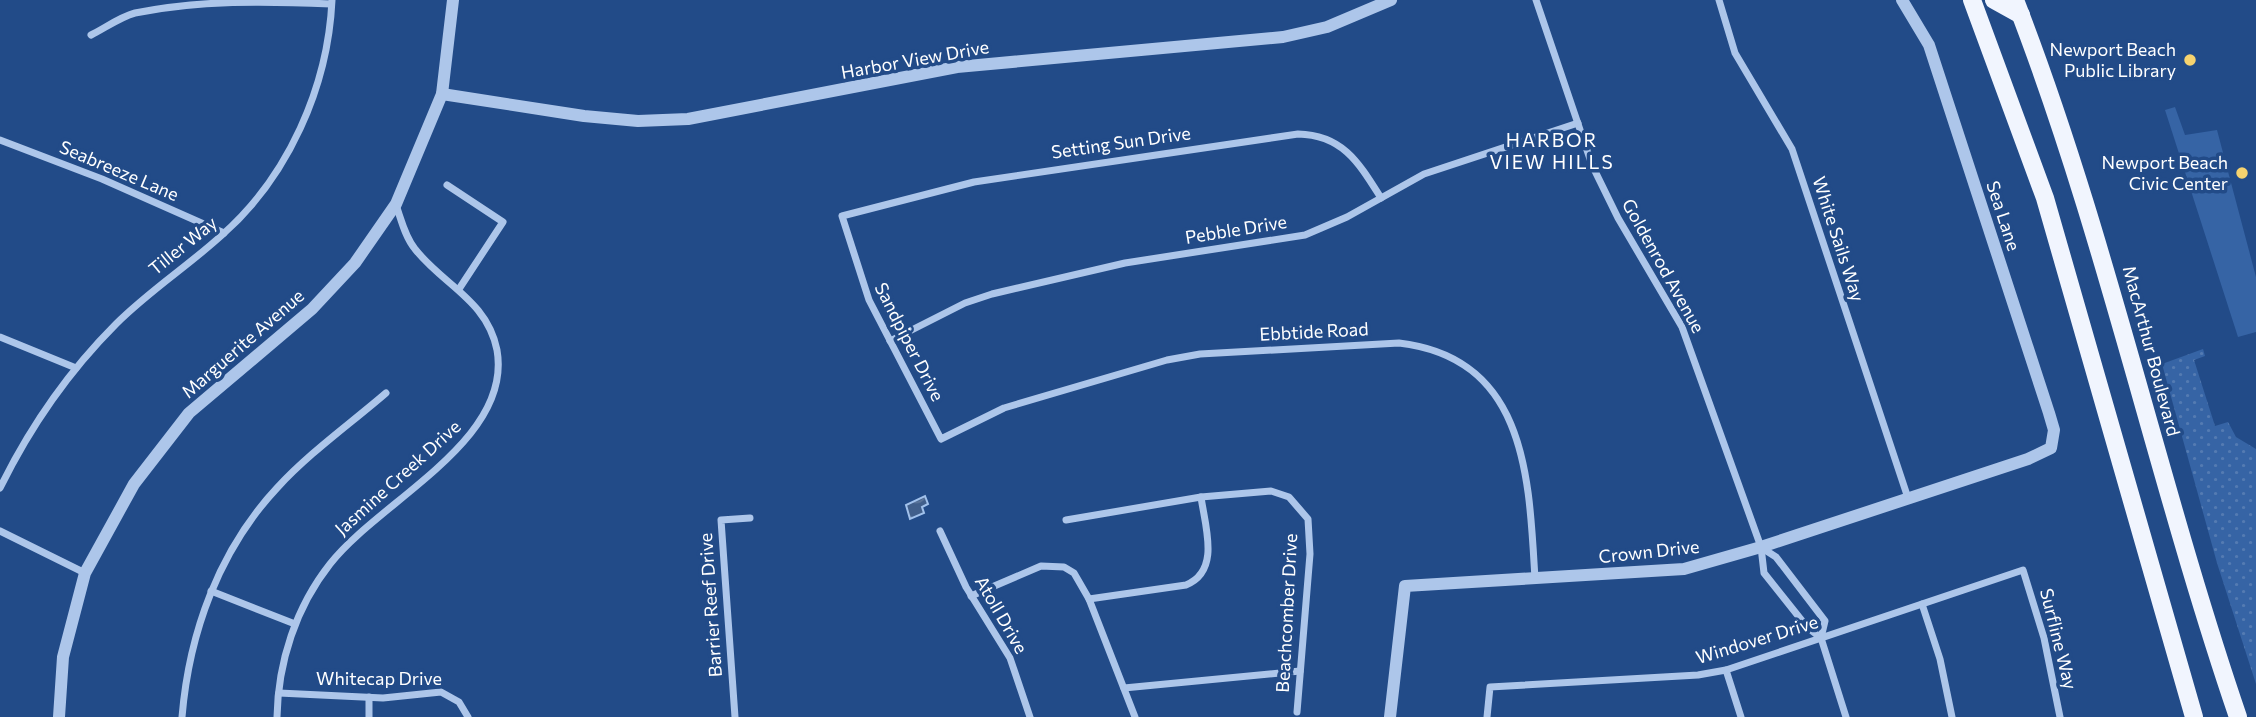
<svg xmlns="http://www.w3.org/2000/svg" width="2256" height="717" font-family="Commissioner,sans-serif">
<defs>
<pattern id="park-dots" width="8" height="8" patternUnits="userSpaceOnUse" patternTransform="scale(1.75)"><rect width="8" height="8" fill="#3664a5"/><path d="M2 2h.1M6 6h.1" fill="none" stroke="#547bb2" stroke-width="1.8" stroke-linecap="round"/></pattern>
<pattern id="water-waves" width="16" height="10" patternUnits="userSpaceOnUse" patternTransform="scale(1.75)"><rect width="16" height="10" fill="#415f8b"/><path d="M0 5q4-4 8 0t8 0" fill="none" stroke="#5e779c"/></pattern>
</defs>
<rect width="100%" height="100%" fill="#224b88"/>
<path fill="#3664a5" d="M 2175,107 L 2185,135 L 2217,130 L 2256,277 L 2256,332 L 2238,337 L 2165,110 Z"/>
<path fill="url(#park-dots)" d="M 2203,349 L 2205,356 L 2194,360 L 2215,426 L 2228,422 L 2236,437 L 2256,449 L 2256,684 L 2217,563 L 2162,364 Z"/>
<path fill="url(#water-waves)" stroke="#a1c1eb" stroke-width="2" d="M 925,496 L 928,504 L 922,507 L 924,513 L 910,519 L 906,505 Z"/>
<g fill="none" stroke-linecap="round" stroke-linejoin="round">
<g stroke="#adc6ea" stroke-width="7">
<path d="M 1536,0 L 1592,165 L 1618,218 L 1682,327 L 1761,547 L 1764,573 L 1807,627 L 1821,638 L 1846,717"/>
<path d="M 1719,0 L 1735,53 L 1792,149 L 1908,498"/>
<path d="M 91,35 C 105,28 120,17 135,13 C 199,0 266,1 331,4"/>
<path d="M 0,140 L 102,179 L 224,233"/>
<path d="M 447,185 L 503,222 L 459,289"/>
<path d="M 1381,198 C 1359,163 1343,135 1298,134 L 974,182 L 842,216 L 869,300 L 941,439 L 1004,408 L 1167,360 L 1200,354 L 1399,343 C 1527,358 1529,478 1535,579"/>
<path d="M 0,337 L 76,368"/>
<path d="M 890,341 L 965,303 L 992,294 L 1125,263 L 1305,235 L 1347,217 L 1424,174 L 1578,123"/>
<path d="M 0,488 C 30,427 68,372 116,324 C 149,291 188,266 222,235 C 288,177 328,87 332,0"/>
<path d="M 1066,520 L 1201,497 L 1271,491 L 1289,497 L 1308,519 L 1310,554 L 1297,712"/>
<path d="M 0,531 L 85,573"/>
<path d="M 940,531 L 966,587 L 1010,658 L 1030,717"/>
<path d="M 1762,548 L 1776,557 L 1825,621 L 1821,638"/>
<path d="M 211,591 L 295,624"/>
<path d="M 971,596 L 1041,566 L 1064,567 L 1074,573 L 1089,599 L 1135,717"/>
<path d="M 1089,599 L 1186,585 C 1221,571 1205,526 1201,497"/>
<path d="M 1922,604 L 1940,659 L 1952,717"/>
<path d="M 1726,670 L 1741,717"/>
<path d="M 1124,688 L 1300,671"/>
<path d="M 279,693 L 383,698 L 441,692 L 459,702 L 468,717"/>
<path d="M 369,697 L 369,717"/>
<path d="M 182,717 C 189,633 219,550 277,488 C 309,453 350,424 386,393"/>
<path d="M 277,717 C 278,662 296,607 330,564 C 379,501 513,441 497,350 C 487,300 443,285 415,249 C 405,237 401,219 396,205"/>
<path d="M 735,717 L 721,520 L 750,518"/>
<path d="M 1487,717 L 1490,687 L 1698,675 L 1726,670 L 2023,570 L 2044,638 L 2060,717"/>
</g>
<g stroke="#adc6ea" stroke-width="12">
<path d="M 442,94 L 584,116 L 638,121 L 688,119 L 957,67 L 1283,37 L 1327,27 L 1391,0"/>
<path d="M 59,717 L 63,657 L 85,573 L 134,484 L 189,413 L 312,309 L 355,263 L 396,204 L 442,94 L 453,0"/>
<path d="M 1390,717 L 1405,586 L 1684,569 L 1761,547 L 2028,459 L 2051,448 L 2054,430 L 2049,413 L 1929,45 L 1902,0"/>
</g>
<g stroke="#f1f5fe" stroke-width="18">
<path d="M 1972,0 L 2045,198 L 2194,717"/>
<path d="M 1994,0 L 2021,15"/>
<path d="M 2015,0 C 2106,234 2157,480 2238,717"/>
</g>
</g>
<g fill="#f6d36f" stroke="#224b88" stroke-width="2.5">
<circle cx="2190" cy="60" r="7"/>
<circle cx="2242" cy="173" r="7"/>
</g>
<g text-anchor="middle" stroke-width="7" stroke-linejoin="round" paint-order="stroke">
<g font-size="18" fill="#fff" stroke="#224b88" text-anchor="end">
<text x="2176" y="56">Newport Beach<tspan x="2176" dy="21">Public Library</tspan></text>
<text x="2228" y="169">Newport Beach<tspan x="2228" dy="21">Civic Center</tspan></text>
</g>
<g font-size="18" fill="#fff" stroke="#224b88">
<text transform="translate(915 60) rotate(-10)" y="6">Harbor View Drive</text>
<text transform="translate(1121 143) rotate(-8)" y="6">Setting Sun Drive</text>
<text transform="translate(119 171) rotate(23)" y="6">Seabreeze Lane</text>
<text transform="translate(2003 216) rotate(72)" y="6">Sea Lane</text>
<text transform="translate(1236 230) rotate(-9)" y="6">Pebble Drive</text>
<text transform="translate(1838 239) rotate(72)" y="6">White Sails Way</text>
<text transform="translate(183 246) rotate(-39)" y="6">Tiller Way</text>
<text transform="translate(1663 266) rotate(61)" y="6">Goldenrod Avenue</text>
<text transform="translate(1314 332) rotate(-3)" y="6">Ebbtide Road</text>
<text transform="translate(909 342) rotate(63)" y="6">Sandpiper Drive</text>
<text transform="translate(243 344) rotate(-41)" y="6">Marguerite Avenue</text>
<text transform="translate(2151 351) rotate(75)" y="6">MacArthur Boulevard</text>
<text transform="translate(398 478) rotate(-42)" y="6">Jasmine Creek Drive</text>
<text transform="translate(1649 552) rotate(-6)" y="6">Crown Drive</text>
<text transform="translate(711 605) rotate(-94)" y="6">Barrier Reef Drive</text>
<text transform="translate(1287 613) rotate(-87)" y="6">Beachcomber Drive</text>
<text transform="translate(1001 615) rotate(60)" y="6">Atoll Drive</text>
<text transform="translate(2058 639) rotate(76)" y="6">Surfline Way</text>
<text transform="translate(1757 640) rotate(-17)" y="6">Windover Drive</text>
<text x="379" y="685">Whitecap Drive</text>
</g>
<g font-size="19" letter-spacing="2" fill="#fff" stroke="#224b88">
<text x="1552" y="147">HARBOR<tspan x="1552" dy="22">VIEW HILLS</tspan></text>
</g>
</g>
</svg>
